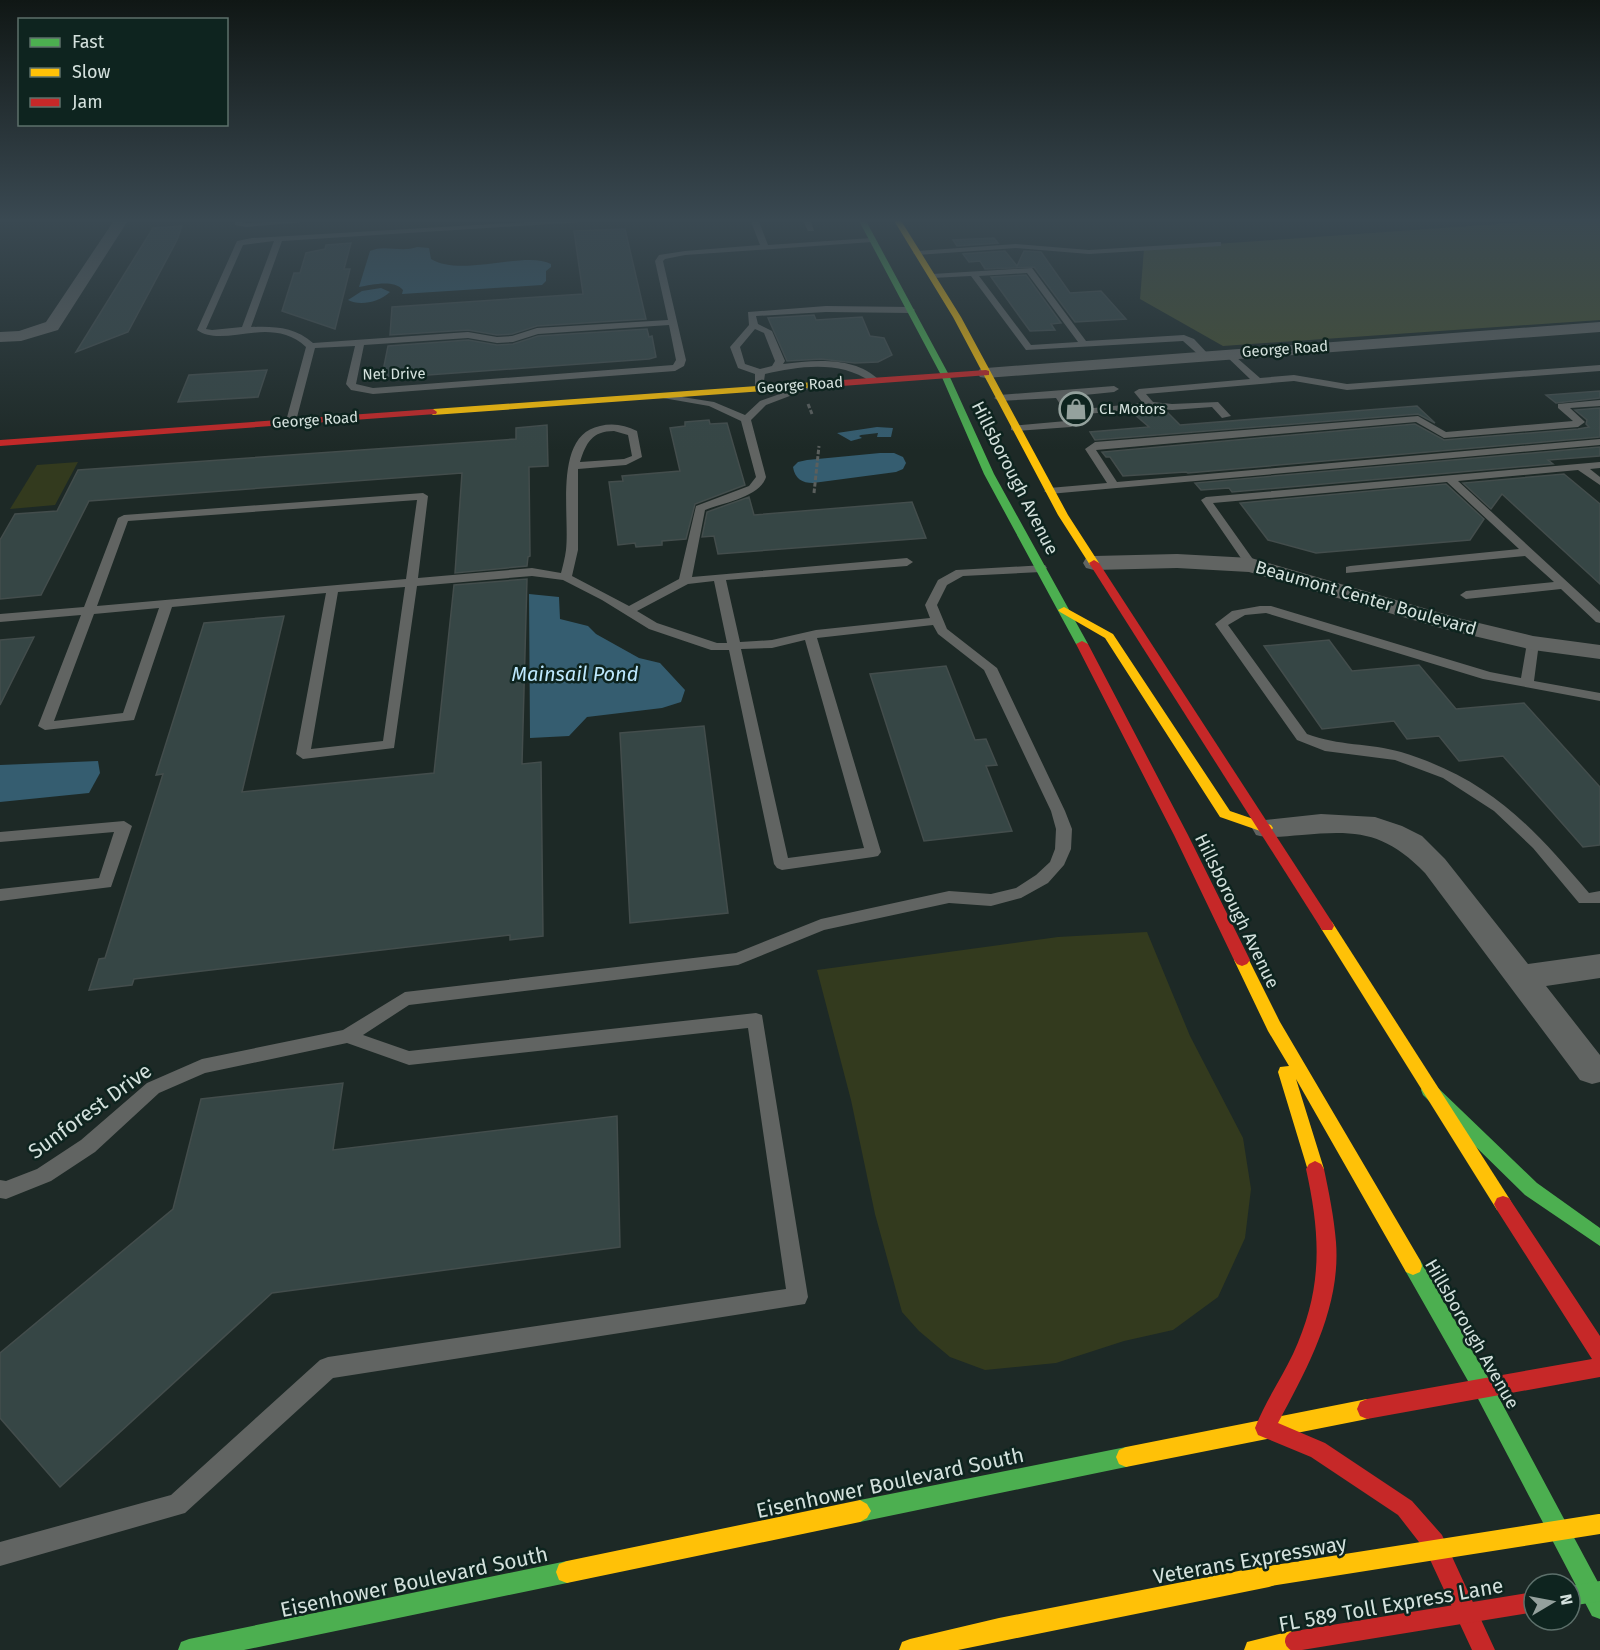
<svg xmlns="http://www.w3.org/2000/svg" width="1600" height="1650" font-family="'Fira Sans',sans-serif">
<rect width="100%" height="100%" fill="#1d2926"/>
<g fill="#333a1e">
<path d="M 78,462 L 55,505 L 10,509 L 37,465 Z"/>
<path d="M 1147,932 L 1190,1036 L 1243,1138 L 1251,1189 L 1245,1238 L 1218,1297 L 1173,1330 L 1124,1341 L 1056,1363 L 985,1370 L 950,1357 L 919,1331 L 902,1312 L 875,1214 L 851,1100 L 817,970 L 1058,937 Z"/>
</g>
<path fill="#47502f" d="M 1570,219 L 1600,219 L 1600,320 L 1223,346 L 1140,299 L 1144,249 Z"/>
<g fill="#355d70">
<path d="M 417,247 L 429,248 L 431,259 C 462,278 526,250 551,264 L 551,267 L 546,271 L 546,281 L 542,285 L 402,294 L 403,290 C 393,279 372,285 359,287 L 370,251 C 385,244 401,253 417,247 Z"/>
<path d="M 381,288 L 390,292 C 378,303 359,306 348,300 L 362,291 Z"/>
<path d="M 877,427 L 893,428 L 891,437 L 877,437 L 878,433 L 861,435 L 859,436 L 862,438 L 851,441 L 837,433 Z"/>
<path d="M 880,453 L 894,453 L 903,457 L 906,463 L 903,469 L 896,472 L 813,483 C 802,483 795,479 793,467 L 798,462 L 807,460 Z"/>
<path d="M 529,594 L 559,597 L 560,619 L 588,626 L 596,634 L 639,658 L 660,663 L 685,690 L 681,702 L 662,708 L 587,717 L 569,736 L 530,738 Z"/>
<path d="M 98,761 L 100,773 L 89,793 L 0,802 L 0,765 Z"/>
</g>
<g fill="#364645" stroke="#434d4c" stroke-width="1.5">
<path d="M 182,226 L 177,240 L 128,332 L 76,352 L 153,228 Z"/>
<path d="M 625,229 L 646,319 L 537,326 L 512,334 L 497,335 L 468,330 L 390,335 L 392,307 L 583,294 L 574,231 Z"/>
<path d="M 994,238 L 998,243 L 957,246 L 953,240 Z"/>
<path d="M 351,243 L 344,269 L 350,269 L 335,329 L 282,311 L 294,273 L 300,273 L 306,253 L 325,249 L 326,245 Z"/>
<path d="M 1005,251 L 1017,266 L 1024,251 L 1041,252 L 1070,293 L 1101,291 L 1126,319 L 1075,322 L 1034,267 L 985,269 L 980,261 L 969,262 L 963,254 Z"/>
<path d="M 1026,275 L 1061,323 L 1051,324 L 1055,330 L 1030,331 L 991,277 Z"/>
<path d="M 814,315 L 816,320 L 862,317 L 870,336 L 884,338 L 892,355 L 878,362 L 855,363 L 821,359 L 787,361 L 768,318 Z"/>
<path d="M 647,329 L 649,337 L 652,336 L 656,357 L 649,359 L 414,376 L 382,376 L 388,346 L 468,340 L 497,345 L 513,344 L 538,336 Z"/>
<path d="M 267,370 L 258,397 L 178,402 L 189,375 Z"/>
<path d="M 1600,391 L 1600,398 L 1556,403 L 1546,395 Z"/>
<path d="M 1417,406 L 1435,423 L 1418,414 L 1095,440 L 1090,432 L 1149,427 L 1133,413 L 1155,411 L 1167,412 L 1180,425 Z"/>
<path d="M 1600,408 L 1600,437 L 1188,473 L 1186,472 L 1123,476 L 1110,457 L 1106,457 L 1102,452 L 1415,424 L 1444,440 L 1578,429 L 1589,427 L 1586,424 L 1587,420 L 1575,410 Z"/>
<path d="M 709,420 L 710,424 L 727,423 L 745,485 L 695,504 L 686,539 L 662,541 L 662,545 L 636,547 L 635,543 L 618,545 L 609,482 L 623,481 L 622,476 L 680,471 L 670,428 L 685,426 L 685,422 Z"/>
<path d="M 547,425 L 548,466 L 529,467 L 530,556 L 528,557 L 527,566 L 455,573 L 462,473 L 89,501 L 41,595 L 0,599 L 0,540 L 15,514 L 57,511 L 78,470 L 516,439 L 516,428 Z"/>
<path d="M 1600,447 L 1600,456 L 1548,460 L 1553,464 L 1232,492 L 1229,488 L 1201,490 L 1195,483 Z"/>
<path d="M 1564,474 L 1600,504 L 1600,584 L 1502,494 L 1491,509 L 1463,483 Z"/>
<path d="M 1446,484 L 1484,519 L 1470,540 L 1316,553 L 1268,540 L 1240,503 Z"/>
<path d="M 749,497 L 754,515 L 912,502 L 926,538 L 718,554 L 714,536 L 702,537 L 707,512 Z"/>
<path d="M 527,579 L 522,764 L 541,762 L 543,936 L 510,940 L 510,935 L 134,979 L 132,985 L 89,990 L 99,959 L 105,958 L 163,774 L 156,775 L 204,623 L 284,616 L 242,792 L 434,773 L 454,585 Z"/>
<path d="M 34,637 L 0,705 L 0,640 Z"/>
<path d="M 1329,640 L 1352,671 L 1419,665 L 1456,709 L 1524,703 L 1600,787 L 1600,845 L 1583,847 L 1503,756 L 1459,761 L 1439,736 L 1407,739 L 1394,721 L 1322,729 L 1264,646 Z"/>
<path d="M 946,666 L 975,740 L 986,739 L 997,765 L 986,766 L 1012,831 L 924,841 L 870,674 Z"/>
<path d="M 704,726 L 728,913 L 630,923 L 620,733 Z"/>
<path d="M 343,1083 L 333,1150 L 617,1116 L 620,1247 L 272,1293 L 60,1487 L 0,1418 L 0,1353 L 173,1209 L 201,1099 Z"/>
</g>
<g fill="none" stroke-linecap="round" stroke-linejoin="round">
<g stroke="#5a5f5d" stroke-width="3" stroke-dasharray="4.5 2" stroke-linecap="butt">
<path d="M 808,404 L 812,414"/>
<path d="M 814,493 L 819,446"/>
</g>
<g fill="#616462" fill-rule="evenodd">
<path d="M 235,219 L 243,219 L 242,222 L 246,223 L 339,219 L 246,227 L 235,225 Z"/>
<path d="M 579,219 L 630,219 L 282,241 L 251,327 C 274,326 295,327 313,343 L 468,332 L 497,337 L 512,336 L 537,328 L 668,320 L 655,261 L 659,255 L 685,251 L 760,245 L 750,219 L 758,219 L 768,245 L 872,238 L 876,240 L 872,242 L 685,255 L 665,259 L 663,261 L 686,360 L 684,366 L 675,371 L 373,394 L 351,390 L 346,384 L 355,346 L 315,348 L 296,421 L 291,424 L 286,421 L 306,347 C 270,314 224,349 197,330 L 237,241 L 252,238 ZM 274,241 L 242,327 L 212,330 L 206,329 L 243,245 ZM 669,325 L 676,360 L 673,365 L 373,388 L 356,384 L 364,345 L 468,338 L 497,343 L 513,342 L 538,334 Z"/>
<path d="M 802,219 L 810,219 L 814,231 L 808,231 Z"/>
<path d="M 1218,242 L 1221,242 L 1221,246 L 1089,254 L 1016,248 L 917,255 L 913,253 L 917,251 L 1016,244 L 1089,250 Z"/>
<path d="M 1032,268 L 1086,341 L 1184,335 L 1194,339 L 1209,355 L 1201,357 L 1183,341 L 1026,350 L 971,276 L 932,278 L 928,276 L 932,274 ZM 1027,273 L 1078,342 L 1031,345 L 979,276 Z"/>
<path d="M 826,306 L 911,307 L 915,310 L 911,313 L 826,312 L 756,316 L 758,324 L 772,331 L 785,361 L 783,364 C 814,360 855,356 879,380 L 871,382 C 840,360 800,366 765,374 L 763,388 L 755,390 L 755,374 L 738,368 L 730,347 L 749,325 L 748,312 ZM 755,329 L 764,333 L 775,361 L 772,366 L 760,369 L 745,364 L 740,347 Z"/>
<path d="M 1228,350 L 1260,378 L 1294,375 L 1347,384 L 1600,365 L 1600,371 L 1347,390 L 1294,381 L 1146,394 L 1153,402 L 1172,404 L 1218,402 L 1231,416 L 1222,418 L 1212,407 L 1172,410 L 1150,408 L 1076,415 L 1076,424 L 1071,427 L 1015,431 L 1011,430 L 1011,426 L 1066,421 L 1066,413 L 1056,398 L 999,401 L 994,398 L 999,395 L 1114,386 L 1119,389 L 1114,392 L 1065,397 L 1074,410 L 1143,403 L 1134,392 L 1139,389 L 1250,379 L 1225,355 L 1225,351 Z"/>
<path d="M 808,384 L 816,386 L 766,405 L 751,420 L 766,477 C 760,497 723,503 705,510 L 692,577 L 907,558 L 913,562 L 907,566 L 726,580 L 740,642 L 772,640 L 816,630 L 930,618 L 925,605 L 938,580 L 956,570 L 1045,565 L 1047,568 L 1041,572 L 963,576 L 947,585 L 937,605 L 947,629 L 997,668 L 1065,811 L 1072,829 L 1071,849 L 1064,865 L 1048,883 L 1021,898 L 991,906 L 949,903 L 824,930 L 738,965 L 409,1005 L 363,1035 L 409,1051 L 756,1013 L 762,1015 L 808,1297 L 805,1304 L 333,1378 L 185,1513 L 0,1566 L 0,1542 L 171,1495 L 320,1360 L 328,1357 L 786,1289 L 748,1028 L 409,1065 L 347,1043 L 205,1073 L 159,1093 L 95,1152 L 51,1181 L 6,1199 L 0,1198 L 0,1180 L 6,1181 L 37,1169 L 81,1140 L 147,1083 L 202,1059 L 343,1030 L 405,992 L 736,953 L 821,919 L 949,891 L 991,894 L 1016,888 L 1036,875 L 1050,862 L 1055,849 L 1056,829 L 1051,811 L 984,670 L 938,634 L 933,625 L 817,638 L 881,852 L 878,856 L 873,857 L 782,870 L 777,868 L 774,864 L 729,650 L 711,650 L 649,629 L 602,600 L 563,580 L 532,576 L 417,586 L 394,748 L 303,759 L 296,754 L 326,593 L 172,607 L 134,720 L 45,730 L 38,726 L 81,615 L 0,622 L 0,614 L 84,607 L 118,518 L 124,515 L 423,493 L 428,496 L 418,578 L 532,568 L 561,573 C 563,565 565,558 566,550 C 570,515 553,435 600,426 C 613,423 625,425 637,431 L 642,457 L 626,465 L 578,469 L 578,550 L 572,576 L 629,606 L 679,579 L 696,506 L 749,486 L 756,477 L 741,421 L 709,406 L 663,398 L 663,394 L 714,402 L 745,415 L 760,401 ZM 614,431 L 628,435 L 632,456 L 624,459 L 580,462 C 586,443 592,431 614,431 ZM 417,500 L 406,579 L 97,606 L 128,521 ZM 714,581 L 727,643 L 717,643 L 657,623 L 637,611 L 688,584 ZM 405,587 L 383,741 L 311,749 L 338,592 ZM 159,608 L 123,713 L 54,721 L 94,614 ZM 805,640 L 864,848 L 788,858 L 741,649 L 772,648 Z"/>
<path d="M 1600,400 L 1600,406 L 1570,408 L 1585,422 L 1578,427 L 1444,438 L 1416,422 L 1096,450 L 1117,482 L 1600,439 L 1600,445 L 1049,494 L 1044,491 L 1049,488 L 1107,483 L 1085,449 L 1095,442 L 1418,416 L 1446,432 L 1573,421 L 1558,408 L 1558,404 Z"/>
<path d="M 1600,462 L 1600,468 L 1590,469 L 1600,477 L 1600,485 L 1578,470 L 1458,481 L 1600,612 L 1600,623 L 1596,622 L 1561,589 L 1466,599 L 1460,595 L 1466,591 L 1554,582 L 1525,556 L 1346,573 L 1346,567 L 1350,566 L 1519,549 L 1447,482 L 1213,503 L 1257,565 L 1251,569 L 1247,567 L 1201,500 L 1206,497 Z"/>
<path d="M 1260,606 L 1271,606 L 1490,672 L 1521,678 L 1527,643 L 1533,639 L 1538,640 L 1539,643 L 1534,681 L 1600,693 L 1600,701 L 1483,679 L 1266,613 L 1245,615 L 1228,625 L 1307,734 C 1338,746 1370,743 1401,752 C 1489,779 1531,825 1589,893 L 1600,891 L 1600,903 L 1579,903 L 1533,848 L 1494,811 L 1443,778 L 1395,760 L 1325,751 L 1297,740 L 1215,624 L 1232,611 Z"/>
<path d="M 124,821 L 132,826 L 111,887 L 0,901 L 0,889 L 99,878 L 114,832 L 0,842 L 0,832 Z"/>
</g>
<g fill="#616462" fill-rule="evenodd">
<path d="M 115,219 L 129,219 L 58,330 L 21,341 L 0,342 L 0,332 L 19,331 L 46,322 Z"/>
<path d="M 1600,322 L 1600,332 L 986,378 L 980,377 L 977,373 L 980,369 L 986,368 Z"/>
<path d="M 1177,554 L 1251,558 L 1458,618 L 1533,636 L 1600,645 L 1600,659 L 1533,650 L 1444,629 L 1249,572 L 1177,568 L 1094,570 L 1086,568 L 1083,563 L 1086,558 L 1094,556 Z"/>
<path d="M 1321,814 L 1375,817 L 1402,826 L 1422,836 L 1445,859 L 1528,964 L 1600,954 L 1600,978 L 1546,986 L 1600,1055 L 1600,1082 L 1592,1084 L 1580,1080 L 1425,873 C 1385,832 1357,830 1302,835 C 1286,836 1271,839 1256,835 L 1252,828 L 1256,821 Z"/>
</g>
<g fill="#4caf50" fill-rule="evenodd">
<path d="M 858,219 L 865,219 L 949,375 L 994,474 L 1088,644 L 1086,646 L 1082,647 L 1076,644 L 984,474 L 941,375 Z"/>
<path d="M 1429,1083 L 1435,1085 L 1537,1183 L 1600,1228 L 1600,1246 L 1525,1195 L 1423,1095 L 1421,1090 L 1423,1085 Z"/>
<path d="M 1413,1257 L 1420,1260 L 1490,1381 L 1600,1586 L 1600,1619 L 1592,1616 L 1476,1395 L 1406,1272 L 1404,1266 L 1406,1260 Z"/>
<path d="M 1126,1447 L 1133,1450 L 1136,1457 L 1133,1464 L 1126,1467 L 860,1522 L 853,1518 L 849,1511 L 853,1504 L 860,1500 Z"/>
<path d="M 567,1561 L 575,1564 L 578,1572 L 575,1580 L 567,1583 L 244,1650 L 178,1650 L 181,1642 L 189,1639 Z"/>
</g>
<g fill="#ffc107" fill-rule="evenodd">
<path d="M 893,219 L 900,219 L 961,317 L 1068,515 L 1099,563 L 1098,565 L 1090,565 L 1058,515 L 953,317 Z"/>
<path d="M 842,380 L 845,381 L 845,385 L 433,415 L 429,412 L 433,409 Z"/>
<path d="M 1064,607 L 1113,634 L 1230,811 L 1271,825 L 1273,828 L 1271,831 L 1266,833 L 1220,817 L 1105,638 L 1060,612 L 1058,610 Z"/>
<path d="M 1327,920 L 1332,922 L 1509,1198 L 1512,1204 L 1509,1210 L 1503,1212 L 1497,1210 L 1322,930 L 1320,926 L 1322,922 Z"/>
<path d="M 1242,954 L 1247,956 L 1280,1022 L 1420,1260 L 1422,1266 L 1420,1272 L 1413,1275 L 1406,1272 L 1296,1079 L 1324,1169 L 1321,1174 L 1315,1177 L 1309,1174 L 1278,1072 L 1280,1067 L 1289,1066 L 1268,1031 L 1234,960 L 1237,956 Z"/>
<path d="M 1367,1399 L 1374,1402 L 1377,1409 L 1374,1416 L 1367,1419 L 1126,1467 L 1119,1464 L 1116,1457 L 1119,1450 L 1126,1447 Z"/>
<path d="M 860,1500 L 867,1504 L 871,1511 L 867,1518 L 860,1522 L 567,1583 L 559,1580 L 556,1572 L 559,1564 L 567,1561 Z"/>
<path d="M 1269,1565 L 1277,1568 L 1280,1576 L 1277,1584 L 1269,1587 L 958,1650 L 899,1650 L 902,1642 L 910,1639 L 999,1618 Z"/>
<path d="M 1295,1630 L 1303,1633 L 1306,1641 L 1301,1650 L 1244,1650 L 1247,1642 Z"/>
</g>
<g fill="#c62828" fill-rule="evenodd">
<path d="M 986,370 L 989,371 L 989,375 L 842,386 L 838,383 L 842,380 Z"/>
<path d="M 433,409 L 437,412 L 436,414 L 0,446 L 0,440 Z"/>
<path d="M 1094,560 L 1099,563 L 1332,922 L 1334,926 L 1332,930 L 1322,930 L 1089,563 Z"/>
<path d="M 1082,641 L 1088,644 L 1188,835 L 1250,960 L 1247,964 L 1242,966 L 1237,964 L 1234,960 L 1174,835 L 1076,644 Z"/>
<path d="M 1315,1161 L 1321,1164 L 1324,1169 C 1329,1193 1334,1217 1336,1242 C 1341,1307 1308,1367 1278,1423 L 1325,1443 L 1412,1501 L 1442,1535 L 1495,1650 L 1472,1650 L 1426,1551 L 1398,1515 L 1311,1457 L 1258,1435 L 1255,1428 C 1265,1402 1281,1379 1293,1354 C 1323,1289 1321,1237 1306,1169 L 1309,1164 Z"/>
<path d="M 1503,1196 L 1509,1198 L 1600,1336 L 1600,1377 L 1367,1419 L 1360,1416 L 1357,1409 L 1360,1402 L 1367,1399 L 1592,1359 L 1497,1210 L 1494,1204 L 1497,1198 Z"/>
</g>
<path stroke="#4caf50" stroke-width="20" d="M 1570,1596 L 1600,1591"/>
<path stroke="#ffc107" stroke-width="20" d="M 1269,1576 L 1600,1524"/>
<path stroke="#c62828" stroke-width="20" d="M 1295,1641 L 1534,1602"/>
</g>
<linearGradient id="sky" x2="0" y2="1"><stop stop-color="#101715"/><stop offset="0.49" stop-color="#3a4952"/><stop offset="1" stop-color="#3a4952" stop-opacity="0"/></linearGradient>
<rect width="1600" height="450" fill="url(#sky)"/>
<defs>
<symbol id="shop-ring" viewBox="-11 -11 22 22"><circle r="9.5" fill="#0e241f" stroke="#94a19d" stroke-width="1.5"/><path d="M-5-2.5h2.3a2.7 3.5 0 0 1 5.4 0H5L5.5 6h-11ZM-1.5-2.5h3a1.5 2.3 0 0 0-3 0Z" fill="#94a19d"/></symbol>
</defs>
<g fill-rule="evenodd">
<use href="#shop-ring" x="1057" y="390" width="38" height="38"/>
</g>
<g text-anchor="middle" stroke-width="5" stroke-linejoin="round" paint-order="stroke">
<g font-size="15" fill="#d4e1dd" stroke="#0e241f">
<text transform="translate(1285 349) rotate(-4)" y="5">George Road</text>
<text transform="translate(394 374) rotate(-1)" y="5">Net Drive</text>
<text transform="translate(800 385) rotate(-4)" y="5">George Road</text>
<text transform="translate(315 420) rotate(-4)" y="5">George Road</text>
</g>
<g font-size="15" fill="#d4e1dd" stroke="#0e241f" text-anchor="start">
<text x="1099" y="414">CL Motors</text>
</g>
<g font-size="18" fill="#d4e1dd" stroke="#0e241f">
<text transform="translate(1015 478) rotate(63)" y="6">Hillsborough Avenue</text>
<text transform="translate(1366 598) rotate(16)" y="6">Beaumont Center Boulevard</text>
<text transform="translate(1237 911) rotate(64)" y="6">Hillsborough Avenue</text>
<text transform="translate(1472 1334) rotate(60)" y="6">Hillsborough Avenue</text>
</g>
<g font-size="20" font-style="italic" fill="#bee8fe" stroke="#0e241f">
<text x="575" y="681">Mainsail Pond</text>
</g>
<g font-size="21" fill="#d4e1dd" stroke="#0e241f">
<text transform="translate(90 1111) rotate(-36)" y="7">Sunforest Drive</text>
<text transform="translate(890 1483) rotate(-12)" y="7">Eisenhower Boulevard South</text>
<text transform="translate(1250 1560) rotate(-10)" y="7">Veterans Expressway</text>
<text transform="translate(414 1582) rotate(-12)" y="7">Eisenhower Boulevard South</text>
<text transform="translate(1391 1605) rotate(-10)" y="7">FL 589 Toll Express Lane</text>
</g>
</g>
<rect x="18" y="18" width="210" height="108" fill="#0e241f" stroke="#5d706b" stroke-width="1.5"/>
<rect x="30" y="38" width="30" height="9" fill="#4caf50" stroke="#5d706b" stroke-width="1.5"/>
<text x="72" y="48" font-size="18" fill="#d4e1dd">Fast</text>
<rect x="30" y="68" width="30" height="9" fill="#ffc107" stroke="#5d706b" stroke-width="1.5"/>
<text x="72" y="78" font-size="18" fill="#d4e1dd">Slow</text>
<rect x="30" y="98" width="30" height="9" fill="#c62828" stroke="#5d706b" stroke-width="1.5"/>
<text x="72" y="108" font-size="18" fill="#d4e1dd">Jam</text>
<g transform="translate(1552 1602) rotate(80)"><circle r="28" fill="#0e241f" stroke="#5d706b" stroke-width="1.5"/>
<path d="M0-4.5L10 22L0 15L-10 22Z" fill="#94a19d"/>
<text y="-9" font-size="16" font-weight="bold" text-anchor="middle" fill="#d4e1dd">N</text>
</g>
</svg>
